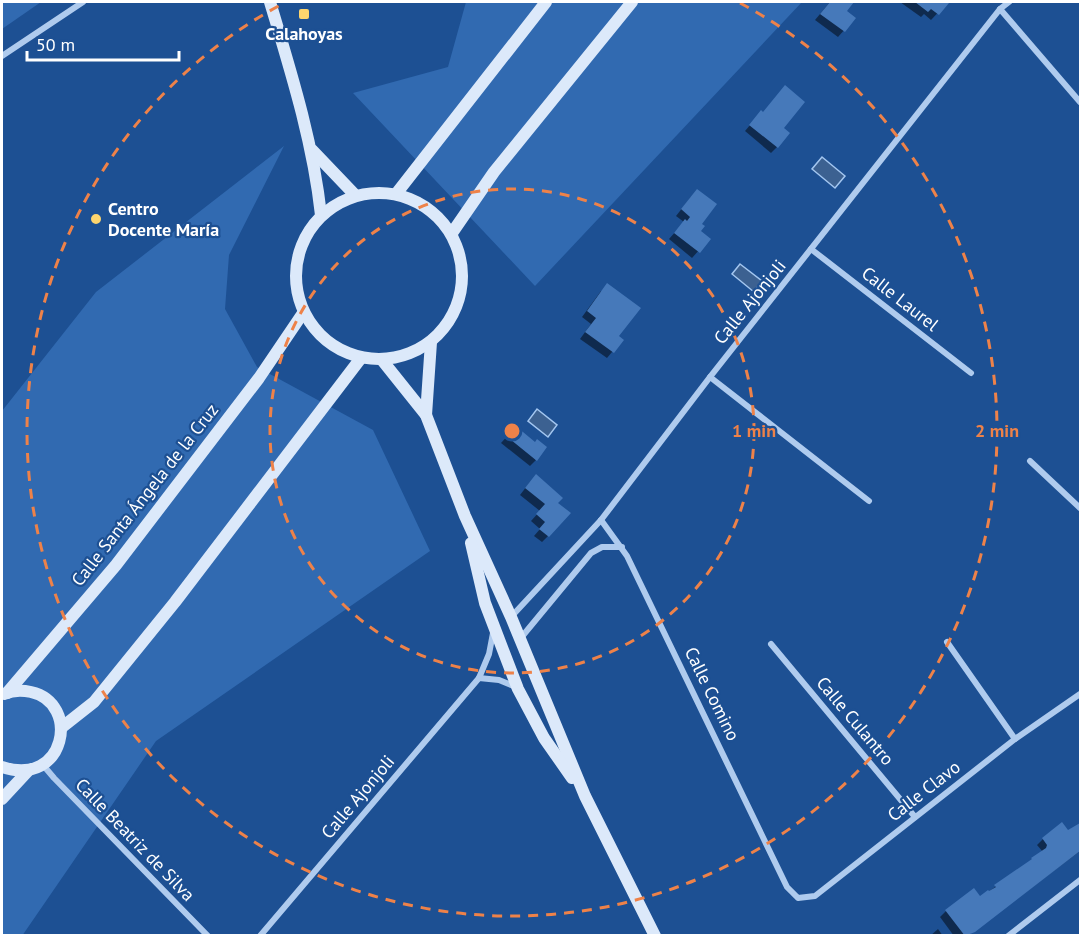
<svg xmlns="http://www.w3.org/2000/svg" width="1082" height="937" font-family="'PT Sans',sans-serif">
<rect width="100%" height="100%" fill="#1d5093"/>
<g fill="#316ab1">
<path d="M 2,2 L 41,2 L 2,29 Z"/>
<path d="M 466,2 L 802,2 L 535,286 L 353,93 L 448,67 Z"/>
<path d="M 284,146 L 229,255 L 225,309 L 257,367 L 373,430 L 430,551 L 156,741 L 22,936 L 2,935 L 2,411 L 96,292 Z"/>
</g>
<g fill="#3c6191" stroke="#a3c6f0" stroke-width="1.5">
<path d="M 822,157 L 845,176 L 835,188 L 812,169 Z"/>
<path d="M 740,264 L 762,281 L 754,292 L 732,274 Z"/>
<path d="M 537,409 L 557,425 L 548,437 L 528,421 Z"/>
</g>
<g fill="#0007">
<path d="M 830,2 L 852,3 L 845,11 L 854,19 L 838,37 L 815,20 Z"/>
<path d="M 900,2 L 946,2 L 947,3 L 931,20 L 924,14 L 921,17 Z"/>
<path d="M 756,118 L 782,128 L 777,147 L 771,153 L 745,131 Z"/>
<path d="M 691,197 L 700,225 L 698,231 L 709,239 L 692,258 L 669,239 L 684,222 L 676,216 Z"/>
<path d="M 601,291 L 617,337 L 622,340 L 607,358 L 580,339 L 591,324 L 582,317 Z"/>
<path d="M 510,433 L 536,460 L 530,466 L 501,443 Z"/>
<path d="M 530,482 L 556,503 L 548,536 L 542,542 L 534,536 L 540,529 L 531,521 L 540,511 L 520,495 Z"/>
<path d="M 1080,824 L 1080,851 L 967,936 L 954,936 L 940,917 L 946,911 L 980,898 L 1043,852 L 1037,845 L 1043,839 L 1067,832 Z"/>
<path d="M 938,929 L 943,936 L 930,936 Z"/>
</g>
<g fill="#4679ba">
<path d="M 830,2 L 854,2 L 847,11 L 856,18 L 845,32 L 820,14 Z"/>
<path d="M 915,2 L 948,2 L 949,3 L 939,15 L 931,9 L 928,12 Z"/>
<path d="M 785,85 L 805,102 L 784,128 L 790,133 L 778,148 L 749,125 L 761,110 L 763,112 Z"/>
<path d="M 697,189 L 717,204 L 702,224 L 705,226 L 701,231 L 711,239 L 700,253 L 674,233 L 685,219 L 687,221 L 690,217 L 681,209 Z"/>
<path d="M 607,283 L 641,308 L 619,336 L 624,340 L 614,353 L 585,332 L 596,318 L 587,311 Z"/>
<path d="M 517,427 L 535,442 L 537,439 L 547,447 L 537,461 L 506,436 L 510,431 L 513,433 Z"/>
<path d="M 536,474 L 563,498 L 558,503 L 571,513 L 549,537 L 539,529 L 545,522 L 536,514 L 545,504 L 525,488 Z"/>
<path d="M 1062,822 L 1068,830 L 1080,823 L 1080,851 L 975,932 L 965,936 L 945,910 L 974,888 L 980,896 L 988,890 L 989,891 L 996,887 L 994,885 L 1032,859 L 1031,858 L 1046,848 L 1047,845 L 1042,838 Z"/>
</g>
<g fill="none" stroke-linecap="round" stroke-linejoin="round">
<g stroke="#afcbee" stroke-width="6">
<path d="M 1000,9 L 1080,102"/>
<path d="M 2,56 L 83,2"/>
<path d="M 811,249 L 971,373"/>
<path d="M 710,377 L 869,501"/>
<path d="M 1030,461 L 1080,508"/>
<path d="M 601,520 L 627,556 L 787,887 L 798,898 L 815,896 L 1015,739 L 1080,694"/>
<path d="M 511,617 L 601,520 L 710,377 L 1000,9 L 1009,2"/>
<path d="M 520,639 L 591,553 L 602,547 L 622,547"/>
<path d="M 947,642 L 1015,739"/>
<path d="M 771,644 L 915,817"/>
<path d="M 479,678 L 499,680 L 516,687"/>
<path d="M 43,765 L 54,778 L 208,936"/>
<path d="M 260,936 L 479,678 L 489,654 L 493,633"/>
<path d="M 1008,936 L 1080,880"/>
</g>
<g stroke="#dce9fa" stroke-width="12">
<path d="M 270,2 C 291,72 313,142 321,215"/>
<path d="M 312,150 L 355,195"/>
<circle cx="379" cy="276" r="83"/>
<path d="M 396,194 L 546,2"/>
<path d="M 452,233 L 494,172 L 632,2"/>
<path d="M 382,360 L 426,415 L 465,516 L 511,617 L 585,796 L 655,936"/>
<path d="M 426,415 L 431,342"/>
<path d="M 471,543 L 485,603 L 518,689 L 544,738 L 572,778"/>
<path d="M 7,693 L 116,565 L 259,378 L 303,313"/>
<path d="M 61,728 L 94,702 L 175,602 L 361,358"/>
<path d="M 2,767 C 66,788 81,703 31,692 C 22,690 13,690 4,694"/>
<path d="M 2,799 L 28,771"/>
</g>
</g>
<g fill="none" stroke="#ee8249" stroke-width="3" stroke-dasharray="10 8">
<circle cx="512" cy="431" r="242"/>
<path d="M740 3A485 485 0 1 1 284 3"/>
</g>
<g fill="#fdd56e" stroke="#1d5093" stroke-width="2">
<rect x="298" y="8" width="12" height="12" rx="3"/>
<circle cx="96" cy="219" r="6"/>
</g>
<g text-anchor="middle" stroke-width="4.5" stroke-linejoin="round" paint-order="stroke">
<g font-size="18" font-weight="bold" fill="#fff" stroke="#1d5093">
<text x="304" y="40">Calahoyas</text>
<text x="108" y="215" text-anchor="start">Centro<tspan x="108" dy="21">Docente María</tspan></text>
</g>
<g font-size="18" fill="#fff" stroke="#1d5093">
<text transform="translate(900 299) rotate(38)" y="6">Calle Laurel</text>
<text transform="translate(750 302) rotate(-51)" y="6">Calle Ajonjoli</text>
<text transform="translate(145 495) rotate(-52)" y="6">Calle Santa Ángela de la Cruz</text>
<text transform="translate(712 694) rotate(64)" y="6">Calle Comino</text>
<text transform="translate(855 721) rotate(50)" y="6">Calle Culantro</text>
<text transform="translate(924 791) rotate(-38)" y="6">Calle Clavo</text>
<text transform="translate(358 797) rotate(-50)" y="6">Calle Ajonjoli</text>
<text transform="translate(135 840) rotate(46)" y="6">Calle Beatriz de Silva</text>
</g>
</g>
<circle cx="512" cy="431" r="9" fill="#ee8249" stroke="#1d5093" stroke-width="3"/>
<g font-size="18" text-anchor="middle" font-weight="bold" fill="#ee8249" stroke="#1d5093" stroke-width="4.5" stroke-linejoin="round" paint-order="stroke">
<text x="754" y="437">1 min</text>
<text x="997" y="437">2 min</text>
</g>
<rect width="1082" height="937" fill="none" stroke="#ffffff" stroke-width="6"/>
<path d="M27 51v9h152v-9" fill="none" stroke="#ffffff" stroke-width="3"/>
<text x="36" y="51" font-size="18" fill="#ffffff" stroke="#1d5093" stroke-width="4.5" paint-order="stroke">50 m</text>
</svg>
